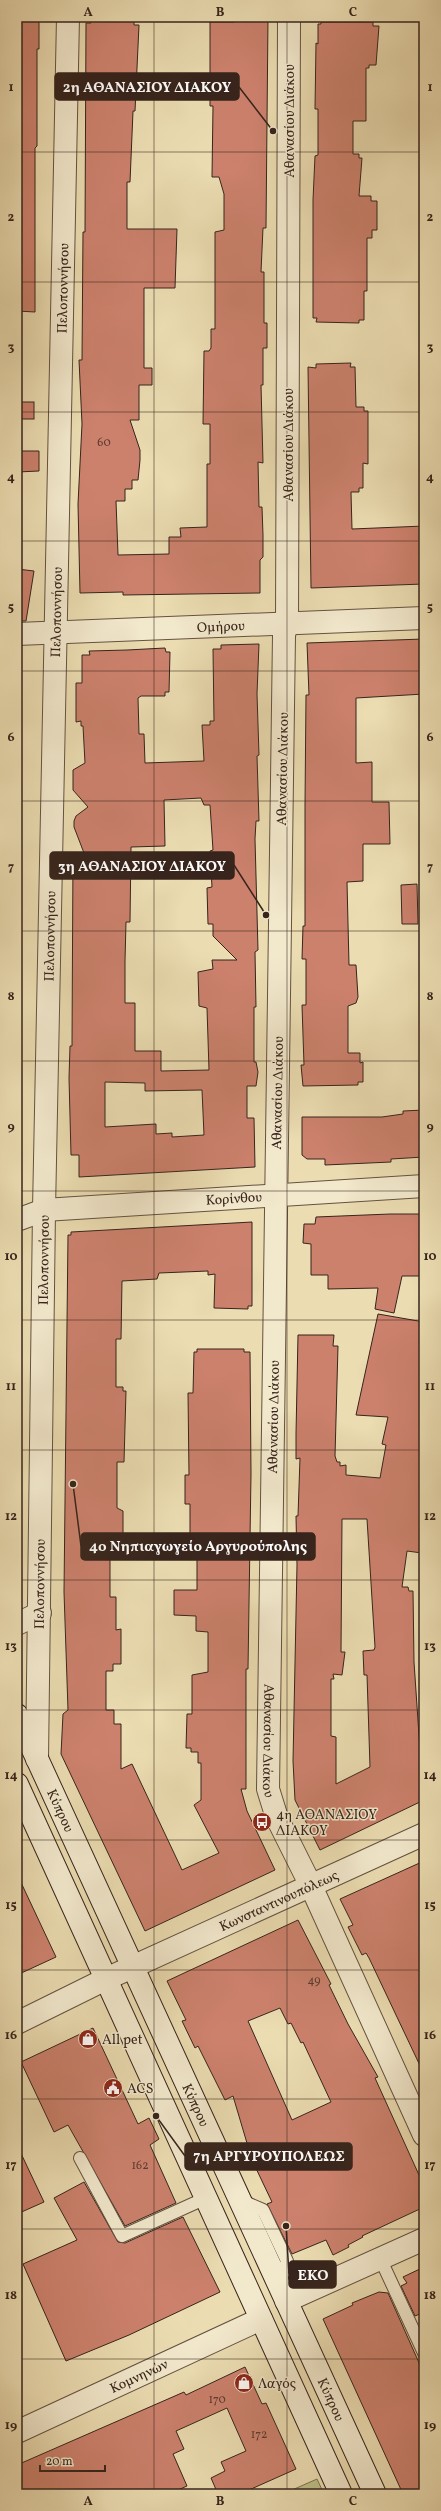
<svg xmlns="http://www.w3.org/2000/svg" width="441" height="2511" font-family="Vollkorn,serif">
<rect width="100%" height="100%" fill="#ebdcb1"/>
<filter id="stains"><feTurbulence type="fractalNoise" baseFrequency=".005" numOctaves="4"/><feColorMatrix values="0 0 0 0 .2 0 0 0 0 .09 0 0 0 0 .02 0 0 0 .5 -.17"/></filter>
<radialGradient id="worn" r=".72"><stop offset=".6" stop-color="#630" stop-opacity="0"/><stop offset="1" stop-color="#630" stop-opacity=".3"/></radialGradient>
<path fill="#bdbf88" stroke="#7a7252" d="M 317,2479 L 324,2494 L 283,2494 Z"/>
<g fill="#cc816d" stroke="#37241c" fill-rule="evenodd">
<path d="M 17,17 L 39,17 L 39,49 L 37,49 L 37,146 L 35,148 L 35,312 L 17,311 Z"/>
<path d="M 91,17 L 128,17 L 128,19 L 134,20 L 134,25 L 139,25 L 135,111 L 133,111 L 130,182 L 127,182 L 127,229 L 177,229 L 175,288 L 144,288 L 144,368 L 152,368 L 152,385 L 139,385 L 139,420 L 130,420 L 140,450 L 140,460 L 138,480 L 132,480 L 132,489 L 125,489 L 125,501 L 116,501 L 118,555 L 169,554 L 169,537 L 181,537 L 180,528 L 207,527 L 207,464 L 210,464 L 210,424 L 203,424 L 204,351 L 209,351 L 211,348 L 211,329 L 215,329 L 215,232 L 224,230 L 224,194 L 219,177 L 212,177 L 213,106 L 210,106 L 210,22 L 234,22 L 234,17 L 268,17 L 266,228 L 263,228 L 261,272 L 264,272 L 264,323 L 267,323 L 267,348 L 263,348 L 263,385 L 261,385 L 263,463 L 258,462 L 259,507 L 262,507 L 263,535 L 263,557 L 260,560 L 260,593 L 123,595 L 123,592 L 80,593 L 78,504 L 82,424 L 79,360 L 82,360 L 83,232 L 85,232 L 86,23 L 91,23 Z"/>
<path d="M 321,22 L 373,22 L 373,26 L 379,26 L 376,65 L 369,65 L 369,68 L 366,68 L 366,121 L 353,121 L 353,154 L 359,154 L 359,158 L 362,158 L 359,196 L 371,196 L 371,201 L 377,201 L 377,230 L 372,230 L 372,238 L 367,238 L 367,291 L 364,291 L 364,320 L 359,320 L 359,323 L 316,322 L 317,318 L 313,318 L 313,200 L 315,156 L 318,155 L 318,109 L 315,109 L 316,43 L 318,44 L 318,24 L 321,24 Z"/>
<path d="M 351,363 L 350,367 L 355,367 L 356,407 L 364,407 L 364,411 L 368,411 L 368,464 L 363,463 L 363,488 L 359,488 L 359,492 L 351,492 L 352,529 L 424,526 L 424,584 L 311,588 L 308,367 L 316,368 L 316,364 Z"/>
<rect x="17" y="402" width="17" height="17"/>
<path d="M 17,451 L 39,451 L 39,471 L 17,472 Z"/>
<path d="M 17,569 L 34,571 L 26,621 L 17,621 Z"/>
<path d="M 424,639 L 424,694 L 356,698 L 356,763 L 372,762 L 372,802 L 389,802 L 390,844 L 363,844 L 363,881 L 347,882 L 349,965 L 356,965 L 358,997 L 356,1003 L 348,1006 L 348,1053 L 360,1053 L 360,1063 L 363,1062 L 363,1082 L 358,1082 L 358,1085 L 303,1086 L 301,1065 L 304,1065 L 302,1005 L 306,1005 L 306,959 L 302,959 L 303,926 L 305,926 L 305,805 L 306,695 L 309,695 L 307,643 Z"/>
<path d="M 259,644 L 257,694 L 259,755 L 257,756 L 259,821 L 256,821 L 255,839 L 258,950 L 255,952 L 256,1007 L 254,1007 L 254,1062 L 256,1062 L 258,1072 L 256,1086 L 247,1086 L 247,1118 L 254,1118 L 255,1167 L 79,1177 L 79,1155 L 71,1155 L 69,1078 L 70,1046 L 72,1046 L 73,853 L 84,853 L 74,827 L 74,821 L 76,816 L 88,807 L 73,790 L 73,770 L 85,763 L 83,726 L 81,726 L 81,721 L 76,722 L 76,683 L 82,683 L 82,655 L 90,655 L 89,651 L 127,650 L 165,648 L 166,652 L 170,652 L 169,692 L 165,692 L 165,696 L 141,696 L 138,698 L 139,734 L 144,734 L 145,763 L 204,761 L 202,725 L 210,725 L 210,721 L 214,721 L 213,649 L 221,649 L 221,645 ZM 201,798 L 204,805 L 210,805 L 213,850 L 210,851 L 212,887 L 207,888 L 208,924 L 213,924 L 213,936 L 237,960 L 212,960 L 213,969 L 198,972 L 199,1006 L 207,1008 L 209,1070 L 161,1071 L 161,1051 L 135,1051 L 135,1003 L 125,1003 L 125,961 L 126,922 L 130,922 L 131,847 L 165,846 L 164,800 ZM 105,1082 L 145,1083 L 145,1091 L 202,1090 L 204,1135 L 172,1137 L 172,1133 L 156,1134 L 156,1124 L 105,1127 Z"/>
<path d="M 417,884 L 418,924 L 402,924 L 401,885 Z"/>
<path d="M 424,1110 L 424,1157 L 391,1159 L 391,1162 L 325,1165 L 325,1159 L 307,1159 L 302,1155 L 302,1117 L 382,1117 L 403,1114 L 403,1111 Z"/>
<path d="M 390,1214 L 424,1214 L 424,1276 L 402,1276 L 394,1313 L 375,1309 L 378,1288 L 328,1289 L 328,1275 L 311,1275 L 311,1244 L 303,1243 L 304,1224 L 315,1224 L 316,1217 Z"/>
<path d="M 252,1222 L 252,1306 L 248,1306 L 248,1309 L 214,1308 L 215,1274 L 208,1275 L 208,1271 L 159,1273 L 157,1279 L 122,1281 L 121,1339 L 116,1339 L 116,1387 L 123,1387 L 123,1391 L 126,1391 L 124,1462 L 117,1462 L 117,1508 L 123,1511 L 123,1546 L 119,1546 L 119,1549 L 110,1549 L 110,1597 L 116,1597 L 116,1630 L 121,1629 L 121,1664 L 113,1664 L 113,1671 L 106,1671 L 106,1710 L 114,1710 L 114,1724 L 121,1724 L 121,1769 L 132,1764 L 182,1870 L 219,1853 L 194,1805 L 201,1800 L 201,1763 L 198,1763 L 198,1752 L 191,1752 L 191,1748 L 186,1748 L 187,1714 L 192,1714 L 192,1675 L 208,1672 L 208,1632 L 196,1631 L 196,1616 L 174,1615 L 174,1590 L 197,1590 L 197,1542 L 190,1542 L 190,1504 L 185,1504 L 185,1475 L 189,1475 L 188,1393 L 193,1393 L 194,1352 L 197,1352 L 197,1349 L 244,1349 L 244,1352 L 250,1352 L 251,1474 L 248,1669 L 246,1669 L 246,1789 L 241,1789 L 247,1811 L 275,1870 L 145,1931 L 61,1754 L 63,1714 L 68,1710 L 64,1592 L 68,1235 L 71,1235 L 71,1232 Z"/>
<path d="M 378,1314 L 424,1322 L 424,1539 L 422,1553 L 407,1551 L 402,1587 L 408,1587 L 409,1591 L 413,1591 L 414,1662 L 420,1750 L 424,1750 L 424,1800 L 320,1850 L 295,1800 L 293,1761 L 297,1565 L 296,1516 L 298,1516 L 300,1458 L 296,1459 L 296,1434 L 298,1335 L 334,1335 L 333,1346 L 338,1346 L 335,1456 L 337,1462 L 340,1462 L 340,1466 L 346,1465 L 346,1475 L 380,1478 L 386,1445 L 382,1444 L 388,1417 L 356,1415 ZM 342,1519 L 367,1519 L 375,1647 L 374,1650 L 363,1651 L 364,1675 L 367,1675 L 370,1767 L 336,1784 L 336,1737 L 331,1736 L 331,1679 L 334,1679 L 333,1674 L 342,1675 L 345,1652 L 341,1652 Z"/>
<path d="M 424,1861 L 424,2074 L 369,1958 L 366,1953 L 362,1955 L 348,1927 L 353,1925 L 340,1899 Z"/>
<path d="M 17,1874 L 56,1957 L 17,1975 Z"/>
<path d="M 298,1920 L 331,1984 L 329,1985 L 348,2024 L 378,2077 L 375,2078 L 424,2186 L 424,2207 L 362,2236 L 363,2237 L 348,2245 L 349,2247 L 333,2255 L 326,2240 L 292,2254 L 267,2204 L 272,2202 L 252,2160 L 233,2096 L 225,2100 L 198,2046 L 195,2048 L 182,2021 L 186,2020 L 167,1981 ZM 280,2008 L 288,2024 L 291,2023 L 301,2043 L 303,2042 L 331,2102 L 292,2120 L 248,2021 Z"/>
<path d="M 93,2028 L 138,2124 L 149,2118 L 159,2139 L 150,2145 L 176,2203 L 125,2226 L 68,2125 L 54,2132 L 21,2062 Z"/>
<path d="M 17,2145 L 44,2202 L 17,2214 Z"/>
<path d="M 84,2182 L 118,2242 L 125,2243 L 183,2217 L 220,2292 L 129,2335 L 66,2361 L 23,2264 L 77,2240 L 54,2198 Z"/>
<path d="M 424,2267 L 424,2316 L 422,2313 L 415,2316 L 401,2286 L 407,2283 L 403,2277 Z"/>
<path d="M 379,2292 L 388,2293 L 424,2374 L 424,2432 L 420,2434 L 424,2443 L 424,2494 L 403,2494 L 323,2319 L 353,2305 L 352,2303 Z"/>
<path d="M 245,2367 L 262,2404 L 266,2403 L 296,2469 L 240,2494 L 218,2494 L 211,2478 L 225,2471 L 221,2462 L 246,2451 L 227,2408 L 176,2431 L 184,2449 L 173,2454 L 187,2486 L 169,2494 L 17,2494 L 17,2465 L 184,2392 L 186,2395 Z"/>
</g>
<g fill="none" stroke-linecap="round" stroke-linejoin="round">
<defs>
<g id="lane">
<path d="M 80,2158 L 122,2236 L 206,2198"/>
<path d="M 240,2200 L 263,2210 L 287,2261 L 279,2285"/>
<path d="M 380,2258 L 424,2353"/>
</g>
<g id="street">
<path id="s1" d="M 289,17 L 287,623 L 284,635 L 268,1789 L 277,1818 L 311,1886 L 424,2135"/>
<path id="s2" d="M 17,634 L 424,618"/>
<path id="s3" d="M 17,1220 L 44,1210 L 424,1186"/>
<path d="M 17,1624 L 40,1613"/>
<path id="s4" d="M 37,1759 L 44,1210 L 68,17"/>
<path id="s5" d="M 17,2023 L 106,1979 L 424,1834"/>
<path d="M 286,2301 L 424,2239"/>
<path id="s6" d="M 17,2432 L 261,2319"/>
</g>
<g id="secondary">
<path id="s7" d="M 17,1715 L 375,2494"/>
<path d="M 17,1784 L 341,2494"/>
</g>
</defs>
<use href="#lane" stroke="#645241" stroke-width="14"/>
<use href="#street" stroke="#645241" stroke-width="24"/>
<use href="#secondary" stroke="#37241c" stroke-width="24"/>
<use href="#lane" stroke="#f2e8cc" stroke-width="12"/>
<use href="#street" stroke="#f2e8cc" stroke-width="22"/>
<use href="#secondary" stroke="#f2e8cc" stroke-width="22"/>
</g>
<path fill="none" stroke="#37241c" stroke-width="1" stroke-opacity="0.55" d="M 154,17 L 154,2494M 287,17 L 287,2494M 17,152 L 424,152M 17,282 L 424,282M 17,412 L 424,412M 17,541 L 424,541M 17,671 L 424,671M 17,801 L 424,801M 17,931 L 424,931M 17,1061 L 424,1061M 17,1191 L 424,1191M 17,1320 L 424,1320M 17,1450 L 424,1450M 17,1580 L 424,1580M 17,1710 L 424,1710M 17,1840 L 424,1840M 17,1970 L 424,1970M 17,2099 L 424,2099M 17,2229 L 424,2229M 17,2359 L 424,2359"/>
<defs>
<symbol id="bus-disc" viewBox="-11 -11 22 22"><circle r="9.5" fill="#8f2418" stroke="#f2e8cc"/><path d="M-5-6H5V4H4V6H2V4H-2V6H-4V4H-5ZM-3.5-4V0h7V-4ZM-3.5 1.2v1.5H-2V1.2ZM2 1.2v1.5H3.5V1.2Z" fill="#fff"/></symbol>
<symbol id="shop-disc" viewBox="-11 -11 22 22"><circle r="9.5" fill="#8f2418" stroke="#f2e8cc"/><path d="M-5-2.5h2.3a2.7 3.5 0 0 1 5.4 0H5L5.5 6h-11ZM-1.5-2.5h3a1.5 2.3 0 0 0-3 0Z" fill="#fff"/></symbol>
<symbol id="civic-disc" viewBox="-11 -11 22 22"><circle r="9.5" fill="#8f2418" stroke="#f2e8cc"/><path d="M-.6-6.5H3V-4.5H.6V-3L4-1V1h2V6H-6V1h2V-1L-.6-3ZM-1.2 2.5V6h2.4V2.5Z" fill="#fff"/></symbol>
</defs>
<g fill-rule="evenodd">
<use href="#bus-disc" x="251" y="1811" width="22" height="22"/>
<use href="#shop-disc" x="77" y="2028" width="22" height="22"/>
<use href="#civic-disc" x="102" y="2077" width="22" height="22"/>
<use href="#shop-disc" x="233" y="2372" width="22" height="22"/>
</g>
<g text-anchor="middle" stroke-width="3" stroke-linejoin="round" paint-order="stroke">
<g font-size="12" fill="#5c3b30">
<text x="104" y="446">60</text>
<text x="314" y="1984">49</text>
<text x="140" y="2169">162</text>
<text x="217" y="2403">170</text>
<text x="259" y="2438">172</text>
</g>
<g font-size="14" fill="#37241c" stroke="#f2e8cc">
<text transform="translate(289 121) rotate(-90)" y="5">Αθανασίου Διάκου</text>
<text dy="5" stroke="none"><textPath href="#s4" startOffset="1471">Πελοποννήσου</textPath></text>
<text transform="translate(288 445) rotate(-90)" y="5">Αθανασίου Διάκου</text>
<text dy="5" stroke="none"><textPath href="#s4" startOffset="1147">Πελοποννήσου</textPath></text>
<text dy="5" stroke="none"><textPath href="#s2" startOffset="204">Ομήρου</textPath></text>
<text transform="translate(282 769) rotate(-89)" y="5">Αθανασίου Διάκου</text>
<text dy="5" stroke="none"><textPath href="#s4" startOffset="823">Πελοποννήσου</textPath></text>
<text transform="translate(277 1093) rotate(-89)" y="5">Αθανασίου Διάκου</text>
<text dy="5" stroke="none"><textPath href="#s3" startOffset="219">Κορίνθου</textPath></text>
<text dy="5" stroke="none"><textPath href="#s4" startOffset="499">Πελοποννήσου</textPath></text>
<text transform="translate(273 1417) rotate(-89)" y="5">Αθανασίου Διάκου</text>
<text dy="5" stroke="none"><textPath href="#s4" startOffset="175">Πελοποννήσου</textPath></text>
<text dy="5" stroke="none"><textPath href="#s1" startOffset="1724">Αθανασίου Διάκου</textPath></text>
<text dy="5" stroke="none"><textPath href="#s7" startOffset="105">Κύπρου</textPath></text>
<text dy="5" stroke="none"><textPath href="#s5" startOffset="289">Κωνσταντινουπόλεως</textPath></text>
<text dy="5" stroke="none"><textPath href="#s7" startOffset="429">Κύπρου</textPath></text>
<text dy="5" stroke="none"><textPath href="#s6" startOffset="134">Κομνηνών</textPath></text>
<text dy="5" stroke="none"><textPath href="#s7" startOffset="753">Κύπρου</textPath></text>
</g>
<g font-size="14" fill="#37241c" stroke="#f2e8cc" text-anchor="start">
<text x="276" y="1819">4η ΑΘΑΝΑΣΙΟΥ<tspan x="276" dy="16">ΔΙΑΚΟΥ</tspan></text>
<text x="102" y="2044">All pet</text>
<text x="127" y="2093">ACS</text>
<text x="258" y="2388">Λαγός</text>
</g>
</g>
<path fill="none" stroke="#37241c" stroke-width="1.5" d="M273 131L239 87M266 915L234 865M73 1484L81 1546M156 2116L185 2156M286 2226L289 2274"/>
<g fill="#37241c" stroke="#f2e8cc" stroke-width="1.5">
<circle cx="273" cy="131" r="4"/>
<circle cx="266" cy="915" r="4"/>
<circle cx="73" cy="1484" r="4"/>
<circle cx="156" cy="2116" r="4"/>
<circle cx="286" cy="2226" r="4"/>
</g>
<g fill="#37241c" stroke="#37241c" stroke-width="1.5">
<rect x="55" y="73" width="184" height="27" rx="4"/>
<rect x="50" y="852" width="184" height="27" rx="4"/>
<rect x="81" y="1533" width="234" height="27" rx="4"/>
<rect x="185" y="2143" width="167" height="27" rx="4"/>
<rect x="289" y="2261" width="47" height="27" rx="4"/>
</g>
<g font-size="15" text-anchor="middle" font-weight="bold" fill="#fff">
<text x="147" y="92">2η ΑΘΑΝΑΣΙΟΥ ΔΙΑΚΟΥ</text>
<text x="142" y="871">3η ΑΘΑΝΑΣΙΟΥ ΔΙΑΚΟΥ</text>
<text x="198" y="1551">4ο Νηπιαγωγείο Αργυρούπολης</text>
<text x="269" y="2161">7η ΑΡΓΥΡΟΥΠΟΛΕΩΣ</text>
<text x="313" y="2280">EKO</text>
</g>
<rect width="441" height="2511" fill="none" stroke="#ebdcb1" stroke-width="44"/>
<path d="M40 2465v6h65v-6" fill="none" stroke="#37241c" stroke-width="2"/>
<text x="46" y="2465" font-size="12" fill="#37241c" stroke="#f2e8cc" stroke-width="3" paint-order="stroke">20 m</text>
<rect x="22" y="22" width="397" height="2467" fill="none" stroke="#37241c" stroke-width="1.5"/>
<g font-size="13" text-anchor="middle" font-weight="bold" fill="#37241c">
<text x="88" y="16">A</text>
<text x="220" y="16">B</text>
<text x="353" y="16">C</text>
<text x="11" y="91">1</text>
<text x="430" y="91">1</text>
<text x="11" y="221">2</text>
<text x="430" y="221">2</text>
<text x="11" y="351">3</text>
<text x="430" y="351">3</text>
<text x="11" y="481">4</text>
<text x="430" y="481">4</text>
<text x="11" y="611">5</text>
<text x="430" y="611">5</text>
<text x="11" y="741">6</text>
<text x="430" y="741">6</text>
<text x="11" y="871">7</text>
<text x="430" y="871">7</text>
<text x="11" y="1000">8</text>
<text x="430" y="1000">8</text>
<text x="11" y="1130">9</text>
<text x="430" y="1130">9</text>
<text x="11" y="1260">10</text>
<text x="430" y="1260">10</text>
<text x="11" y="1390">11</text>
<text x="430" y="1390">11</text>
<text x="11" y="1520">12</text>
<text x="430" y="1520">12</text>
<text x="11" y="1650">13</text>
<text x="430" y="1650">13</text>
<text x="11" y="1779">14</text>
<text x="430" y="1779">14</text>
<text x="11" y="1909">15</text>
<text x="430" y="1909">15</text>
<text x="11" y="2039">16</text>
<text x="430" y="2039">16</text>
<text x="11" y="2169">17</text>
<text x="430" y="2169">17</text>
<text x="11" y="2299">18</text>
<text x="430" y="2299">18</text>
<text x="11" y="2429">19</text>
<text x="430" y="2429">19</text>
<text x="88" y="2505">A</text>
<text x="220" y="2505">B</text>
<text x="353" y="2505">C</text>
</g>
<rect width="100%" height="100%" filter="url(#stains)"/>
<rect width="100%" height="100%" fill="url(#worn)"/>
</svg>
